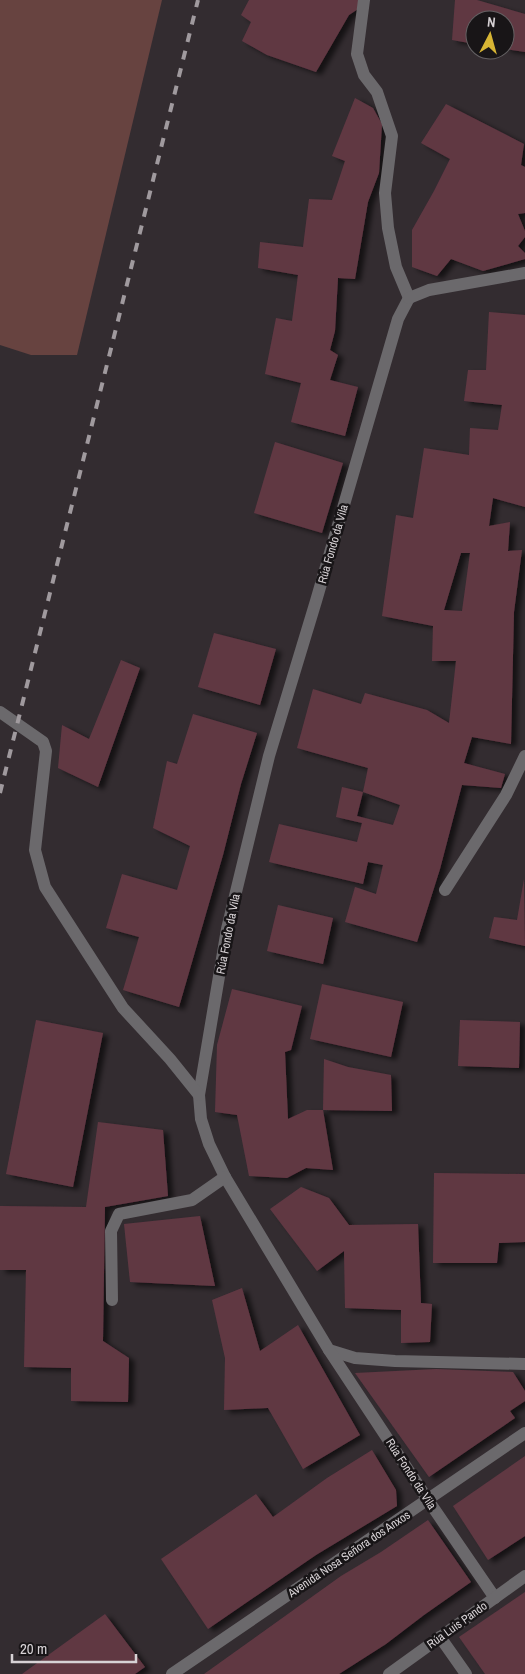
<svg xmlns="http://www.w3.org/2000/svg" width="525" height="1674" font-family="'Archivo Narrow',sans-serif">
<defs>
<filter id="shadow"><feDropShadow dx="5.5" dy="3" stdDeviation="2.5" flood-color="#0009"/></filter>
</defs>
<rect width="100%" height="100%" fill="#332c30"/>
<path fill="#674340" d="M 0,0 L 162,0 L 77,355 L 31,355 L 0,345 Z"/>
<g fill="#613743" fill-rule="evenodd" filter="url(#shadow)">
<path d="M 249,0 L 358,0 L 358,9 L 349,15 L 316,72 L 267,55 L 242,41 L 251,22 L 241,15 Z"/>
<path d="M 455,0 L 477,0 L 525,14 L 525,52 L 505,49 L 505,20 L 475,20 L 475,44 L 452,40 Z"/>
<path d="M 355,98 L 373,108 L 382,124 L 379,173 L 368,202 L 355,279 L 338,278 L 335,331 L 330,350 L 338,355 L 330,380 L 358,387 L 345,436 L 291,422 L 301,383 L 265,374 L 276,318 L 292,321 L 298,275 L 258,268 L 260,242 L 303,247 L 309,199 L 332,200 L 345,161 L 332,156 Z"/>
<path d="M 446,104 L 524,144 L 521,165 L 525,167 L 525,213 L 518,214 L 525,231 L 525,237 L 518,246 L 525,253 L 525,259 L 483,271 L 451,259 L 437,276 L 412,267 L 412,230 L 434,191 L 450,159 L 421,143 Z"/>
<path d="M 489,312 L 525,315 L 525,507 L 493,498 L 489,526 L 510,522 L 508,551 L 522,550 L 514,612 L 511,744 L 472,737 L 464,763 L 505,774 L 501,788 L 462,785 L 440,869 L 417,942 L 345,922 L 355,887 L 376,894 L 383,865 L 368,862 L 363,884 L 269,862 L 279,824 L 357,842 L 362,823 L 336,817 L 342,787 L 363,792 L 368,768 L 297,748 L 313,689 L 361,704 L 365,693 L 427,710 L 449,723 L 456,661 L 432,661 L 433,626 L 382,616 L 396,515 L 413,518 L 424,448 L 469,455 L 470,428 L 498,430 L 502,405 L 464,401 L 468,370 L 486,370 ZM 461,553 L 470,553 L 462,611 L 444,610 ZM 363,792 L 400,805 L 393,825 L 357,816 Z"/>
<path d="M 275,442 L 343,463 L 322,533 L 254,513 Z"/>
<path d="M 214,633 L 276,649 L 260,705 L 198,687 Z"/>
<path d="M 121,660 L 140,668 L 98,787 L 58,768 L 62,725 L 89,739 Z"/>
<path d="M 193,714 L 257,733 L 241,784 L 223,855 L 179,1007 L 123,990 L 139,937 L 106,928 L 122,874 L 177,890 L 190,846 L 153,828 L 167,761 L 177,764 Z"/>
<path d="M 524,879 L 525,946 L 489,938 L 494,917 L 517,920 Z"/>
<path d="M 278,905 L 333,918 L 323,964 L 267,951 Z"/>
<path d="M 322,984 L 403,1002 L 391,1057 L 310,1039 Z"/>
<path d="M 232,989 L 302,1006 L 291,1050 L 285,1052 L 288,1119 L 307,1110 L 323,1110 L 333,1170 L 306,1168 L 287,1178 L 249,1176 L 237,1115 L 215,1112 L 217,1045 Z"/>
<path d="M 36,1020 L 103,1033 L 73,1187 L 6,1174 Z"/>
<path d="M 460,1020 L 520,1022 L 519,1068 L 458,1066 Z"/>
<path d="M 324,1059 L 348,1067 L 391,1075 L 392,1111 L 323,1110 Z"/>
<path d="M 98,1122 L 163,1130 L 168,1196 L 105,1207 L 103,1341 L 129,1358 L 128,1402 L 71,1401 L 71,1368 L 24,1367 L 26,1270 L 0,1270 L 0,1206 L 86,1207 Z"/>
<path d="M 434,1173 L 525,1174 L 525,1242 L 499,1243 L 497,1263 L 433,1263 Z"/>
<path d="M 301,1187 L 329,1198 L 349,1225 L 418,1224 L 421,1303 L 432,1304 L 430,1342 L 401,1343 L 401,1310 L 345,1308 L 344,1251 L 317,1271 L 270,1209 Z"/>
<path d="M 200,1216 L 215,1286 L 130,1282 L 124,1224 Z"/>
<path d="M 242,1288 L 260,1351 L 298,1325 L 360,1435 L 303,1469 L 268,1408 L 224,1410 L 225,1358 L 212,1300 Z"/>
<path d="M 436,1369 L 513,1372 L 525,1391 L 525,1401 L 510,1411 L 515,1418 L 429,1477 L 355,1373 Z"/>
<path d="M 372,1450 L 396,1490 L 397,1506 L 316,1555 L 208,1629 L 161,1559 L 256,1494 L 273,1517 L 327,1478 Z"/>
<path d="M 525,1456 L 525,1536 L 488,1560 L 453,1506 Z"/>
<path d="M 428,1520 L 471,1582 L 424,1615 L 386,1644 L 339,1674 L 204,1674 L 341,1576 L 381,1552 Z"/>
<path d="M 525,1592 L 525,1674 L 485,1674 L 459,1637 Z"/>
<path d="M 105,1614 L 145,1667 L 135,1674 L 22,1674 Z"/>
</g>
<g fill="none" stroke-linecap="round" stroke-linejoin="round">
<g stroke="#6b696c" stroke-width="12">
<path d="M 364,0 L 357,54 L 364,75 L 377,92 L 392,136 L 385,193 L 388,228 L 396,267 L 409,298"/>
<path d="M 409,298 L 398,319 L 316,601 L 269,756 L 227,929 L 199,1095 L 201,1119 L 209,1144 L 225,1177 L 329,1350 L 355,1358 L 395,1361 L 525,1364"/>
<path d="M 409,298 L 429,290 L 525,273"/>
<path d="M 0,712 L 43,742 L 46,751 L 35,850 L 45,887 L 123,1008 L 170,1059 L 199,1095"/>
<path d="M 445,890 L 506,795 L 525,756"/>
<path d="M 112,1300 L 111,1231 L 119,1214 L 192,1200 L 225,1177"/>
<path d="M 329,1350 L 428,1500 L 495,1598"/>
<path d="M 440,1637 L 466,1674"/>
<path d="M 172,1674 L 525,1433"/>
<path d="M 389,1674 L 525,1576"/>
</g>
<path stroke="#a09a9e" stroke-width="4" stroke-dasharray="9 9" stroke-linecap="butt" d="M 0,793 L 198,0"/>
</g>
<g text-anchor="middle" stroke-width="5" stroke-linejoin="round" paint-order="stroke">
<g font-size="12" fill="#d7d2d5" stroke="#181517">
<text transform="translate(333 544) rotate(-74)" y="4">Rúa Fondo da Vila</text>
<text transform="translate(228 934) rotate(-79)" y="4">Rúa Fondo da Vila</text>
<text transform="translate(411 1474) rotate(57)" y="4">Rúa Fondo da Vila</text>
<text transform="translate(349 1554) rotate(-34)" y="4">Avenida Nosa Señora dos Anxos</text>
<text transform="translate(457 1625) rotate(-36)" y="4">Rúa Luis Pando</text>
</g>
</g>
<g transform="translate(490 35) rotate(6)"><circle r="24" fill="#181517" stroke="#646163"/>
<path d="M0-4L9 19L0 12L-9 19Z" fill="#d7b534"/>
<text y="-8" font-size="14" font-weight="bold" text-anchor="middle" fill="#d7d2d5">N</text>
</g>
<path d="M12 1654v8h124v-8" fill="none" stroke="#d7d2d5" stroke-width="2.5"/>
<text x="20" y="1654" font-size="15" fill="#d7d2d5" stroke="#181517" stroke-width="4" paint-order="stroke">20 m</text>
</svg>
